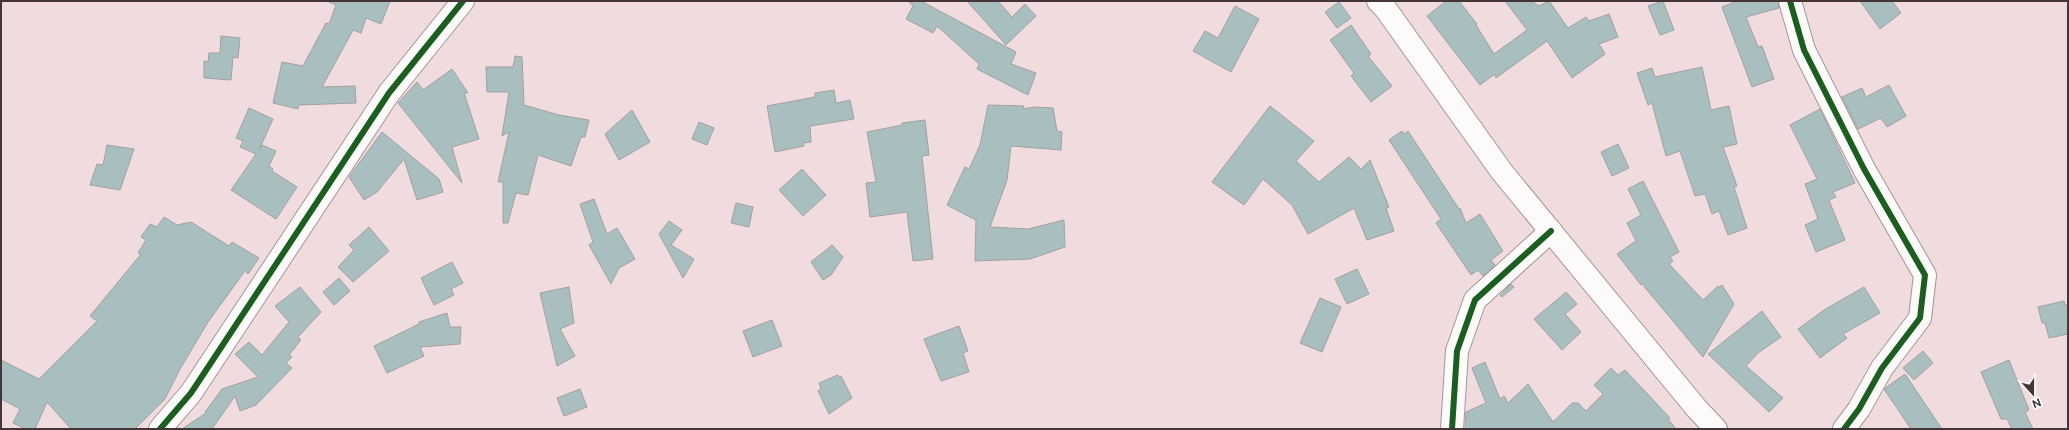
<svg xmlns="http://www.w3.org/2000/svg" width="2069" height="430" font-family="'Public Sans',sans-serif">
<rect width="100%" height="100%" fill="#f0dcde"/>
<g fill="#a9bebf" stroke="#a2a0a1">
<path d="M 327,1 L 390,1 L 381,24 L 366,18 L 361,33 L 353,30 L 322,87 L 355,86 L 356,103 L 299,105 L 298,109 L 273,103 L 282,62 L 303,66 L 326,23 L 329,24 L 336,5 Z"/>
<path d="M 908,1 L 921,1 L 1016,52 L 1011,64 L 1036,73 L 1028,95 L 977,69 L 979,64 L 937,26 L 933,33 L 906,19 L 913,6 Z"/>
<path d="M 967,1 L 998,1 L 1012,17 L 1025,4 L 1036,16 L 1006,45 Z"/>
<path d="M 1446,1 L 1459,1 L 1477,24 L 1476,25 L 1494,54 L 1527,30 L 1505,1 L 1531,1 L 1539,6 L 1549,1 L 1568,28 L 1586,17 L 1589,21 L 1609,14 L 1618,37 L 1599,44 L 1605,54 L 1572,78 L 1547,41 L 1496,78 L 1495,74 L 1480,85 L 1427,16 Z"/>
<path d="M 1663,1 L 1674,30 L 1660,35 L 1648,6 Z"/>
<path d="M 1737,1 L 1778,1 L 1779,8 L 1746,17 L 1758,47 L 1762,46 L 1774,79 L 1752,87 L 1722,7 Z"/>
<path d="M 1860,1 L 1892,1 L 1901,13 L 1880,29 Z"/>
<path d="M 1339,2 L 1351,18 L 1337,28 L 1325,12 Z"/>
<path d="M 1235,6 L 1259,19 L 1231,72 L 1193,51 L 1205,31 L 1218,38 Z"/>
<path d="M 1351,25 L 1371,54 L 1368,56 L 1392,86 L 1371,102 L 1351,76 L 1354,73 L 1330,40 Z"/>
<path d="M 221,36 L 240,38 L 238,58 L 233,57 L 231,80 L 204,78 L 204,61 L 208,62 L 209,53 L 220,53 Z"/>
<path d="M 515,56 L 522,57 L 524,105 L 559,115 L 589,120 L 585,137 L 581,137 L 571,166 L 538,155 L 528,195 L 516,193 L 508,223 L 503,223 L 503,182 L 498,182 L 509,132 L 502,136 L 509,92 L 487,92 L 486,67 L 513,67 Z"/>
<path d="M 1702,67 L 1711,110 L 1729,106 L 1737,144 L 1723,147 L 1737,186 L 1734,187 L 1747,228 L 1728,235 L 1719,211 L 1712,214 L 1705,194 L 1695,196 L 1680,151 L 1666,156 L 1652,103 L 1648,105 L 1637,73 L 1652,68 L 1655,77 Z"/>
<path d="M 452,69 L 468,93 L 464,93 L 479,139 L 452,147 L 462,183 L 398,103 L 417,82 L 423,90 Z"/>
<path d="M 1889,85 L 1906,116 L 1887,127 L 1881,118 L 1858,129 L 1842,97 L 1862,88 L 1866,97 Z"/>
<path d="M 834,90 L 836,103 L 850,100 L 854,119 L 810,126 L 811,142 L 803,143 L 804,146 L 775,152 L 767,106 L 815,97 L 815,93 Z"/>
<path d="M 988,105 L 1024,106 L 1023,109 L 1034,107 L 1053,108 L 1057,131 L 1062,132 L 1061,150 L 1011,146 L 1007,180 L 990,227 L 1028,229 L 1064,220 L 1065,247 L 1030,259 L 975,261 L 976,220 L 947,205 L 965,167 L 969,169 L 980,145 Z"/>
<path d="M 1270,106 L 1314,141 L 1296,161 L 1319,182 L 1349,157 L 1361,169 L 1370,160 L 1389,207 L 1386,208 L 1394,231 L 1367,240 L 1354,208 L 1308,234 L 1292,205 L 1263,179 L 1244,205 L 1212,182 Z"/>
<path d="M 249,108 L 273,119 L 259,150 L 262,145 L 276,151 L 269,166 L 273,169 L 272,171 L 297,187 L 276,219 L 231,190 L 256,154 L 240,147 L 243,141 L 236,138 Z"/>
<path d="M 1820,109 L 1855,183 L 1833,192 L 1836,197 L 1829,200 L 1845,240 L 1816,252 L 1805,225 L 1818,219 L 1805,184 L 1817,179 L 1790,125 Z"/>
<path d="M 632,110 L 650,142 L 619,160 L 605,134 Z"/>
<path d="M 925,120 L 929,155 L 922,156 L 933,259 L 913,261 L 907,212 L 870,217 L 866,183 L 876,182 L 867,132 L 902,125 L 902,123 Z"/>
<path d="M 699,122 L 714,128 L 707,145 L 692,139 Z"/>
<path d="M 1402,131 L 1405,134 L 1408,131 L 1459,209 L 1460,208 L 1466,223 L 1480,214 L 1503,251 L 1491,260 L 1495,265 L 1483,276 L 1478,270 L 1471,275 L 1436,223 L 1441,219 L 1389,140 Z"/>
<path d="M 382,132 L 439,179 L 443,192 L 417,200 L 404,159 L 377,192 L 364,200 L 349,177 Z"/>
<path d="M 1618,144 L 1629,168 L 1612,176 L 1601,152 Z"/>
<path d="M 107,145 L 134,149 L 120,190 L 90,185 L 97,164 L 103,165 Z"/>
<path d="M 802,169 L 826,195 L 803,216 L 779,190 Z"/>
<path d="M 1643,181 L 1679,252 L 1670,257 L 1673,261 L 1669,264 L 1703,300 L 1718,286 L 1719,287 L 1722,285 L 1734,304 L 1703,357 L 1642,284 L 1641,285 L 1617,254 L 1636,241 L 1627,223 L 1641,215 L 1628,189 Z"/>
<path d="M 594,199 L 607,234 L 617,228 L 635,259 L 619,268 L 611,284 L 589,245 L 593,242 L 580,204 Z"/>
<path d="M 736,203 L 753,207 L 749,227 L 731,223 Z"/>
<path d="M 164,217 L 177,225 L 191,222 L 229,246 L 232,242 L 259,258 L 248,274 L 245,271 L 208,322 L 180,369 L 165,399 L 135,429 L 71,429 L 47,402 L 35,429 L 26,429 L 13,423 L 20,409 L 1,399 L 1,360 L 39,379 L 97,321 L 90,316 L 141,254 L 138,253 L 146,240 L 141,237 L 150,224 L 157,227 Z"/>
<path d="M 669,221 L 682,230 L 671,245 L 694,259 L 683,278 L 659,234 Z"/>
<path d="M 369,227 L 389,251 L 353,282 L 338,267 L 354,250 L 349,245 Z"/>
<path d="M 832,245 L 843,257 L 831,275 L 823,280 L 811,262 Z"/>
<path d="M 452,262 L 463,283 L 451,289 L 454,295 L 434,305 L 421,278 Z"/>
<path d="M 1357,269 L 1369,294 L 1347,304 L 1335,279 Z"/>
<path d="M 339,278 L 350,291 L 334,305 L 323,292 Z"/>
<path d="M 1511,284 L 1514,287 L 1502,297 L 1500,295 Z"/>
<path d="M 300,287 L 321,312 L 298,337 L 301,340 L 289,355 L 292,357 L 286,363 L 292,368 L 256,405 L 240,411 L 235,396 L 212,429 L 182,429 L 206,413 L 205,412 L 222,389 L 258,377 L 235,354 L 249,342 L 262,355 L 289,322 L 275,306 Z"/>
<path d="M 569,287 L 574,323 L 560,329 L 575,356 L 557,366 L 540,293 Z"/>
<path d="M 1864,287 L 1880,313 L 1843,334 L 1847,338 L 1820,358 L 1798,329 L 1824,310 Z"/>
<path d="M 1566,292 L 1577,304 L 1565,314 L 1581,332 L 1562,350 L 1534,319 Z"/>
<path d="M 1320,298 L 1341,307 L 1322,352 L 1300,343 Z"/>
<path d="M 2064,301 L 2065,305 L 2068,305 L 2068,334 L 2049,338 L 2045,323 L 2042,323 L 2038,307 Z"/>
<path d="M 1762,311 L 1781,337 L 1758,353 L 1746,366 L 1783,398 L 1769,412 L 1708,354 Z"/>
<path d="M 447,313 L 450,327 L 461,327 L 460,344 L 420,347 L 424,356 L 387,373 L 374,346 L 419,324 L 419,322 Z"/>
<path d="M 772,320 L 782,346 L 753,357 L 743,331 Z"/>
<path d="M 959,326 L 968,351 L 963,353 L 969,372 L 941,381 L 924,339 Z"/>
<path d="M 1923,351 L 1933,363 L 1914,380 L 1903,368 Z"/>
<path d="M 2009,360 L 2029,410 L 2025,412 L 2033,429 L 2012,429 L 2007,419 L 2001,419 L 1981,372 Z"/>
<path d="M 1485,362 L 1500,399 L 1504,396 L 1508,403 L 1528,384 L 1553,422 L 1572,403 L 1578,403 L 1586,411 L 1603,394 L 1594,385 L 1611,368 L 1618,375 L 1625,370 L 1670,418 L 1668,419 L 1676,429 L 1465,429 L 1466,412 L 1486,403 L 1472,368 Z"/>
<path d="M 1905,374 L 1942,429 L 1911,429 L 1884,389 Z"/>
<path d="M 838,375 L 839,377 L 841,376 L 852,398 L 829,414 L 818,391 L 821,388 L 819,383 Z"/>
<path d="M 580,389 L 587,407 L 564,416 L 557,398 Z"/>
</g>
<g fill="none" stroke-linecap="round" stroke-linejoin="round">
<defs>
<g id="minor">
<path d="M 1790,1 L 1804,50 L 1864,169 L 1925,275 L 1920,318 L 1882,368 L 1859,409 L 1844,429"/>
<path d="M 160,429 L 191,393 L 389,93 L 463,1"/>
<path d="M 1452,429 L 1457,351 L 1475,300 L 1551,231"/>
</g>
<path id="trunk" d="M 1378,1 L 1385,8 L 1502,172 L 1697,409 L 1716,429"/>
</defs>
<use href="#minor" stroke="#a49597" stroke-width="24"/>
<use href="#trunk" stroke="#a49597" stroke-width="24"/>
<use href="#minor" stroke="#fdfafa" stroke-width="22"/>
<use href="#trunk" stroke="#fdfafa" stroke-width="22"/>
<defs>
<g id="cycleway">
<path d="M 1790,1 L 1804,50 L 1864,169 L 1925,275 L 1920,318 L 1882,368 L 1859,409 L 1844,429"/>
<path d="M 160,429 L 191,393 L 389,93 L 463,1"/>
<path d="M 1452,429 L 1457,351 L 1475,300 L 1551,231"/>
</g>
</defs>
<use href="#cycleway" stroke="#fff" stroke-width="8"/>
<use href="#cycleway" stroke="#1b5e20" stroke-width="6"/>
</g>
<rect width="2069" height="430" fill="none" stroke="#443638" stroke-width="4"/>
<g transform="translate(2033 394) rotate(159)" stroke="#ffffff" stroke-width="3" paint-order="stroke">
<path d="M0-3L7 15L0 10L-7 15Z" fill="#443638"/>
<text y="-6" font-size="11" font-weight="bold" text-anchor="middle" fill="#443638">N</text>
</g>
</svg>
